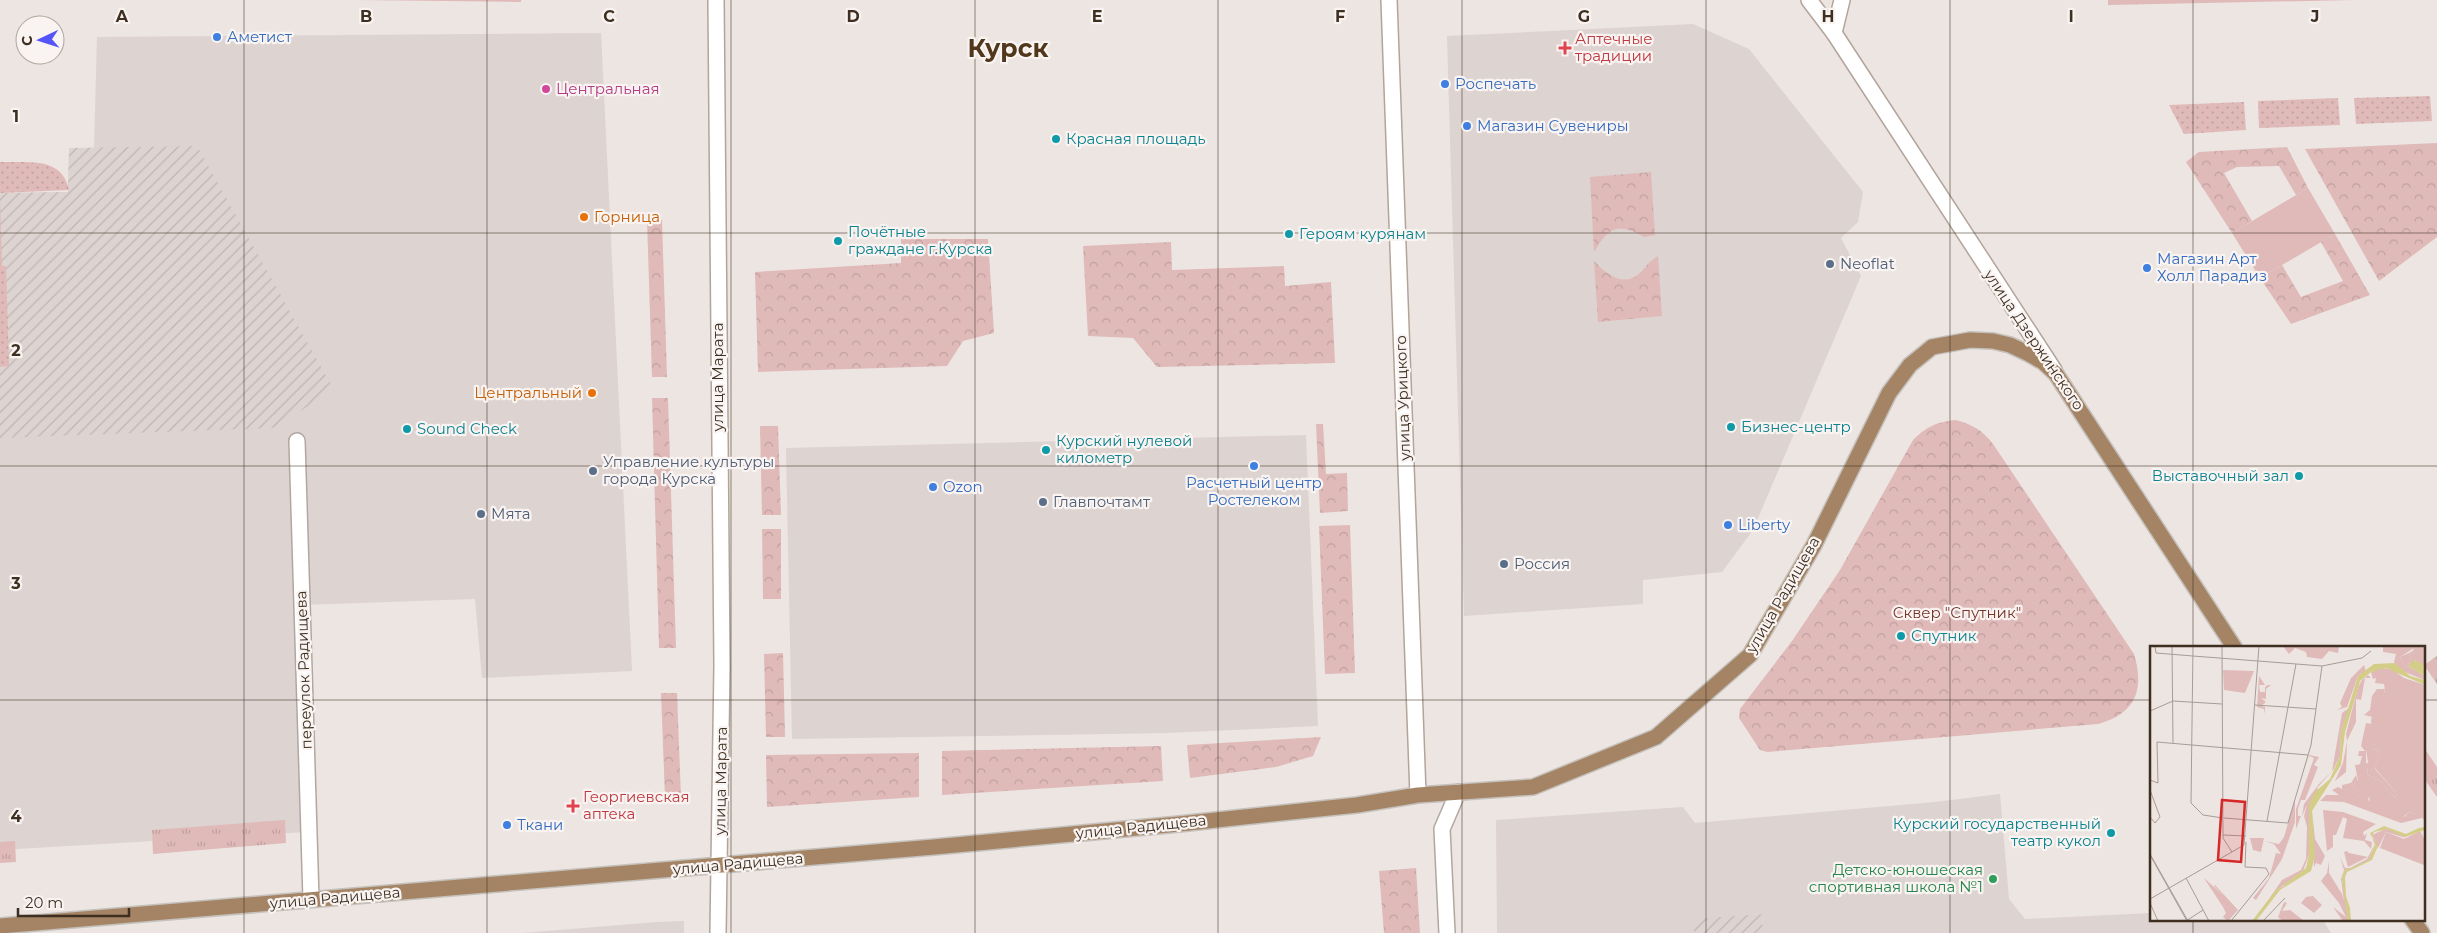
<svg xmlns="http://www.w3.org/2000/svg" width="2437" height="933" font-family="Montserrat,sans-serif">
<defs>
<pattern id="industrial-furrows" width="10" height="10" patternUnits="userSpaceOnUse" patternTransform="scale(1.25)"><rect width="10" height="10" fill="#ddd3d0"/><path d="M-1 1l2-2M0 10L10 0M9 11l2-2" fill="none" stroke="#bfb5b2"/></pattern>
<pattern id="grass-tufts" width="24" height="20" patternUnits="userSpaceOnUse" patternTransform="scale(1.25)"><rect width="24" height="20" fill="#dfbab9"/><path d="M3 7l-1-3M5 7V3M7 7l1-3M15 17l-1-3M17 17v-4M19 17l1-3" fill="none" stroke="#c0a09f"/></pattern>
<pattern id="park-crowns" width="20" height="18" patternUnits="userSpaceOnUse" patternTransform="scale(1.25)"><rect width="20" height="18" fill="#dfbab9"/><path d="M2 6a3 3 0 1 1 6 0M12 15a3 3 0 1 1 6 0" fill="none" stroke="#c0a09f"/></pattern>
<pattern id="garden-dots" width="8" height="8" patternUnits="userSpaceOnUse" patternTransform="scale(1.25)"><rect width="8" height="8" fill="#dfbab9"/><path d="M2 2h.1M6 6h.1" fill="none" stroke="#c0a09f" stroke-width="1.8" stroke-linecap="round"/></pattern>
</defs>
<rect width="100%" height="100%" fill="#ede5e2"/>
<g fill="#ddd3d0">
<path d="M 1693,24 L 1749,49 L 1863,192 L 1858,222 L 1841,238 L 1861,276 L 1753,530 L 1722,572 L 1643,580 L 1643,604 L 1464,616 L 1447,36 Z"/>
<path d="M 601,33 L 632,671 L 482,678 L 475,599 L 300,605 L 307,832 L 0,850 L 0,193 L 68,192 L 69,148 L 94,148 L 97,37 Z"/>
<path d="M 1306,435 L 1318,726 L 1167,733 L 792,739 L 786,448 Z"/>
<path d="M 2000,794 L 2009,899 L 2025,919 L 2151,913 L 2151,919 L 2322,919 L 2331,933 L 1763,933 L 1762,914 L 1694,920 L 1694,933 L 1497,933 L 1496,820 L 1683,807 L 1695,823 L 1935,802 Z"/>
<path d="M 684,921 L 684,933 L 522,933 L 657,922 Z"/>
</g>
<g fill="url(#industrial-furrows)">
<path d="M 197,146 L 334,390 L 273,428 L 0,438 L 0,193 L 68,192 L 69,148 Z"/>
<path d="M 1762,914 L 1763,933 L 1694,933 L 1694,919 Z"/>
</g>
<g fill="url(#grass-tufts)">
<path d="M 355,0 L 521,0 L 521,2 Z"/>
<path d="M 2108,0 L 2354,0 L 2108,5 Z"/>
<path d="M 2437,656 L 2437,684 L 2424,665 Z"/>
<path d="M 2423,746 L 2437,767 L 2437,797 L 2423,777 Z"/>
<path d="M 285,820 L 286,843 L 153,854 L 152,830 Z"/>
<path d="M 15,841 L 16,862 L 0,863 L 0,842 Z"/>
</g>
<g fill="url(#park-crowns)">
<path d="M 2437,143 L 2437,237 L 2379,281 L 2305,149 Z"/>
<path d="M 2287,147 L 2308,188 L 2296,195 L 2279,166 L 2237,167 L 2224,173 L 2252,221 L 2232,233 L 2186,162 L 2199,152 Z"/>
<path d="M 1651,172 L 1655,235 L 1644,237 C 1618,222 1609,227 1594,252 L 1590,177 Z"/>
<path d="M 647,220 L 662,220 L 667,377 L 652,377 Z"/>
<path d="M 2335,234 L 2370,295 L 2291,324 L 2260,278 L 2282,265 L 2301,297 L 2343,281 L 2321,242 Z"/>
<path d="M 901,239 L 988,239 L 994,333 L 963,341 L 947,366 L 758,372 L 755,272 L 901,263 Z"/>
<path d="M 1171,242 L 1172,270 L 1284,266 L 1285,286 L 1331,282 L 1335,363 L 1157,367 L 1133,338 L 1088,336 L 1083,246 Z"/>
<path d="M 1658,256 L 1662,316 L 1598,322 L 1594,261 C 1606,274 1624,289 1641,272 C 1647,265 1650,261 1658,256 Z"/>
<path d="M 652,398 L 668,398 L 676,648 L 659,648 Z"/>
<path d="M 1955,420 C 1972,424 1982,430 1993,444 L 2134,654 C 2145,690 2135,714 2098,724 L 1767,752 L 1760,750 L 1739,718 L 1740,709 L 1792,641 L 1840,570 L 1913,440 C 1926,427 1936,422 1955,420 Z"/>
<path d="M 1316,424 L 1323,424 L 1326,474 L 1347,473 L 1348,511 L 1320,513 Z"/>
<path d="M 760,426 L 778,426 L 781,515 L 762,515 Z"/>
<path d="M 1350,525 L 1355,673 L 1325,674 L 1319,526 Z"/>
<path d="M 762,529 L 781,529 L 781,599 L 763,599 Z"/>
<path d="M 783,653 L 785,737 L 766,737 L 764,654 Z"/>
<path d="M 677,693 L 681,797 L 665,797 L 661,693 Z"/>
<path d="M 1321,737 L 1313,756 L 1276,767 L 1190,778 L 1187,745 Z"/>
<path d="M 1161,746 L 1163,781 L 942,795 L 942,751 Z"/>
<path d="M 919,753 L 919,797 L 767,807 L 766,755 Z"/>
<path d="M 1416,868 L 1420,933 L 1384,933 L 1379,871 Z"/>
</g>
<g fill="url(#garden-dots)">
<path d="M 2430,96 L 2432,121 L 2356,124 L 2354,98 Z"/>
<path d="M 2338,98 L 2340,125 L 2259,128 L 2258,101 Z"/>
<path d="M 2244,102 L 2246,130 L 2184,134 L 2169,105 Z"/>
<path d="M 0,162 C 28,163 62,156 69,190 L 0,193 Z"/>
<path d="M 0,197 L 2,266 L 6,266 L 9,366 L 0,367 Z"/>
</g>
<path fill="#dfbab9" d="M 2308,188 L 2335,234 L 2260,278 L 2232,233 Z"/>
<g fill="none" stroke-linecap="round" stroke-linejoin="round">
<defs>
<g id="street">
<path d="M 297,441 L 311,899"/>
<path d="M 1447,933 L 1442,829 L 1458,792"/>
</g>
<g id="secondary">
<path d="M 716,0 L 722,665 L 718,933"/>
<path d="M 1389,0 L 1418,795"/>
<path d="M 1809,0 L 1834,33 L 2054,370"/>
<path d="M 1834,33 L 1842,0"/>
</g>
<g id="primary">
<path d="M 2412,919 L 2422,933"/>
<path d="M 0,926 L 934,847 L 1179,824 L 1357,805 L 1418,795 L 1533,787 L 1656,737 L 1750,655 L 1814,545 L 1889,393 L 1910,365 L 1926,352 L 1932,347 L 1970,340 L 1993,341 L 2010,345 L 2027,353 L 2043,362 L 2056,374 L 2234,647"/>
</g>
</defs>
<use href="#street" stroke="#b2a7a0" stroke-width="18"/>
<use href="#secondary" stroke="#b3a49a" stroke-width="18"/>
<use href="#primary" stroke="#c5c1bc" stroke-width="18"/>
<use href="#street" stroke="#fff" stroke-width="15"/>
<use href="#secondary" stroke="#fff" stroke-width="15"/>
<use href="#primary" stroke="#a48464" stroke-width="15"/>
</g>
<path fill="none" stroke="#3e2f21" stroke-width="1" stroke-opacity="0.55" d="M 244,0 L 244,933M 487,0 L 487,933M 731,0 L 731,933M 975,0 L 975,933M 1218,0 L 1218,933M 1462,0 L 1462,933M 1706,0 L 1706,933M 1950,0 L 1950,933M 2193,0 L 2193,647M 0,233 L 2437,233M 0,466 L 2437,466M 0,700 L 2151,700M 2423,700 L 2437,700M 2193,919 L 2193,933"/>
<g fill="#3f7fe0" stroke="#f9f4f2" stroke-width="2">
<circle cx="217" cy="37" r="5"/>
<circle cx="1445" cy="84" r="5"/>
<circle cx="1467" cy="126" r="5"/>
<circle cx="2147" cy="268" r="5"/>
<circle cx="1254" cy="466" r="5"/>
<circle cx="933" cy="487" r="5"/>
<circle cx="1728" cy="525" r="5"/>
<circle cx="507" cy="825" r="5"/>
</g>
<g fill="#e0444e" stroke="#f9f4f2" stroke-width="2">
<path d="M1562.5 40.5h5v5h5v5h-5v5h-5v-5h-5v-5h5z"/>
<path d="M570.5 798.5h5v5h5v5h-5v5h-5v-5h-5v-5h5z"/>
</g>
<circle fill="#d1479c" stroke="#f9f4f2" stroke-width="2" cx="546" cy="89" r="5"/>
<g fill="#0f9aa8" stroke="#f9f4f2" stroke-width="2">
<circle cx="1056" cy="139" r="5"/>
<circle cx="1289" cy="234" r="5"/>
<circle cx="838" cy="241" r="5"/>
<circle cx="1731" cy="427" r="5"/>
<circle cx="407" cy="429" r="5"/>
<circle cx="1046" cy="450" r="5"/>
<circle cx="2299" cy="476" r="5"/>
<circle cx="1901" cy="636" r="5"/>
<circle cx="2111" cy="833" r="5"/>
</g>
<g fill="#e8710a" stroke="#f9f4f2" stroke-width="2">
<circle cx="584" cy="217" r="5"/>
<circle cx="592" cy="393" r="5"/>
</g>
<g fill="#5c6f8a" stroke="#f9f4f2" stroke-width="2">
<circle cx="1830" cy="264" r="5"/>
<circle cx="593" cy="471" r="5"/>
<circle cx="1043" cy="502" r="5"/>
<circle cx="481" cy="514" r="5"/>
<circle cx="1504" cy="564" r="5"/>
</g>
<circle fill="#2e9e5b" stroke="#f9f4f2" stroke-width="2" cx="1993" cy="879" r="5"/>
<g text-anchor="middle" stroke-width="4.5" stroke-linejoin="round" paint-order="stroke">
<g font-size="15" fill="#366cbe" stroke="#f9f4f2" text-anchor="start">
<text x="227" y="42">Аметист</text>
<text x="1455" y="89">Роспечать</text>
<text x="1477" y="131">Магазин Сувениры</text>
<text x="2157" y="264">Магазин Арт<tspan x="2157" dy="17">Холл Парадиз</tspan></text>
<text x="1254" y="488" text-anchor="middle">Расчетный центр<tspan x="1254" dy="17">Ростелеком</tspan></text>
<text x="943" y="492">Ozon</text>
<text x="1738" y="530">Liberty</text>
<text x="517" y="830">Ткани</text>
</g>
<g font-size="15" fill="#be3a42" stroke="#f9f4f2" text-anchor="start">
<text x="1575" y="44">Аптечные<tspan x="1575" dy="17">традиции</tspan></text>
<text x="583" y="802">Георгиевская<tspan x="583" dy="17">аптека</tspan></text>
</g>
<g font-size="15" fill="#b23c85" stroke="#f9f4f2" text-anchor="start">
<text x="556" y="94">Центральная</text>
</g>
<g font-size="15" fill="#0d838f" stroke="#f9f4f2" text-anchor="start">
<text x="1066" y="144">Красная площадь</text>
<text x="848" y="237">Почётные<tspan x="848" dy="17">граждане г.Курска</tspan></text>
<text x="1299" y="239">Героям курянам</text>
<text x="1741" y="432">Бизнес-центр</text>
<text x="417" y="434">Sound Check</text>
<text x="1056" y="446">Курский нулевой<tspan x="1056" dy="17">километр</tspan></text>
<text x="2289" y="481" text-anchor="end">Выставочный зал</text>
<text x="1911" y="641">Спутник</text>
<text x="2101" y="829" text-anchor="end">Курский государственный<tspan x="2101" dy="17">театр кукол</tspan></text>
</g>
<g font-size="15" fill="#c56008" stroke="#f9f4f2" text-anchor="start">
<text x="594" y="222">Горница</text>
<text x="582" y="398" text-anchor="end">Центральный</text>
</g>
<g font-size="15" fill="#4e5e75" stroke="#f9f4f2" text-anchor="start">
<text x="1840" y="269">Neoflat</text>
<text x="603" y="467">Управление культуры<tspan x="603" dy="17">города Курска</tspan></text>
<text x="1053" y="507">Главпочтамт</text>
<text x="491" y="519">Мята</text>
<text x="1514" y="569">Россия</text>
</g>
<g font-size="15" fill="#3e2f21" stroke="#f9f4f2">
<text transform="translate(2034 340) rotate(56)" y="5">улица Дзержинского</text>
<text transform="translate(718 377) rotate(-90)" y="5">улица Марата</text>
<text transform="translate(1403 398) rotate(-92)" y="5">улица Урицкого</text>
<text transform="translate(1783 595) rotate(-60)" y="5">улица Радищева</text>
<text transform="translate(304 670) rotate(-92)" y="5">переулок Радищева</text>
<text transform="translate(721 781) rotate(-89)" y="5">улица Марата</text>
<text transform="translate(1141 827) rotate(-6)" y="5">улица Радищева</text>
<text transform="translate(738 864) rotate(-5)" y="5">улица Радищева</text>
<text transform="translate(335 898) rotate(-5)" y="5">улица Радищева</text>
</g>
<g font-size="15" fill="#773429" stroke="#f9f4f2">
<text x="1957" y="618">Сквер "Спутник"</text>
</g>
<g font-size="15" fill="#27864d" stroke="#f9f4f2" text-anchor="end">
<text x="1983" y="875">Детско-юношеская<tspan x="1983" dy="17">спортивная школа №1</tspan></text>
</g>
<g font-size="25" font-weight="bold" fill="#51371c" stroke="#f9f4f2">
<text x="1008" y="57">Курск</text>
</g>
</g>
<g transform="translate(2150 646)">
<rect width="275" height="275" fill="#ede5e2"/>
<path d="M 264,0 L 275,0 L 275,4 L 259,8 L 261,13 L 256,22 L 250,11 L 263,5 ZM 109,30 L 115,39 L 109,39 L 110,46 L 115,46 L 115,41 L 118,39 L 121,39 L 116,43 L 116,53 L 111,52 L 116,56 L 111,60 L 115,61 L 115,68 L 114,63 L 107,61 ZM 229,103 L 225,123 L 247,148 L 245,152 L 229,134 L 218,129 L 217,121 L 218,119 L 222,124 L 222,104 Z" fill="#dfbab9"/>
<path d="M 133,0 L 189,0 L 188,7 L 179,5 L 172,13 L 157,11 L 156,6 L 145,2 L 139,8 ZM 233,0 L 267,0 L 250,11 L 256,22 L 261,13 L 259,8 L 274,3 L 275,22 L 265,14 L 258,20 L 275,30 L 275,34 L 252,25 L 244,16 L 246,8 L 233,6 ZM 214,19 L 216,25 L 208,30 L 197,61 L 187,64 L 192,61 L 190,57 L 201,32 ZM 231,22 L 242,23 L 254,32 L 275,39 L 275,174 L 267,168 L 259,166 L 253,171 L 219,158 L 220,146 L 208,151 L 203,143 L 204,138 L 208,135 L 205,119 L 218,117 L 216,103 L 224,101 L 221,75 L 225,53 L 233,51 L 235,44 L 234,38 L 225,37 L 226,32 L 223,33 L 221,26 ZM 229,103 L 225,122 L 247,148 L 245,152 L 229,134 L 218,129 L 217,121 L 223,124 L 222,104 ZM 199,62 L 191,86 L 190,110 L 183,124 L 167,142 L 169,144 L 159,159 L 159,209 L 153,225 L 126,245 L 112,263 L 132,234 L 151,224 L 156,213 L 157,181 L 154,170 L 157,159 L 152,170 L 154,158 L 169,138 L 182,125 L 192,67 ZM 159,109 L 169,111 L 164,119 L 168,121 L 155,154 L 151,154 L 148,163 L 148,170 L 151,170 L 146,183 L 146,163 L 164,112 L 159,110 L 150,136 ZM 145,153 L 145,176 L 132,213 L 106,254 L 103,252 L 119,232 L 126,207 L 131,208 L 124,198 L 114,195 L 129,198 L 134,191 ZM 162,165 L 165,193 L 175,210 L 171,219 L 166,217 L 164,221 ZM 235,183 L 246,185 L 256,192 L 236,186 L 228,202 L 222,189 ZM 100,192 L 114,192 L 111,206 L 103,204 ZM 225,198 L 219,215 L 194,225 L 192,233 L 199,269 L 198,275 L 193,275 L 183,261 L 196,271 L 191,233 L 194,224 L 190,211 L 195,222 L 200,222 L 217,213 Z" fill="#dfbab9" fill-rule="evenodd"/>
<path d="M 54,232 L 74,250 L 64,240 L 69,236 L 65,239 L 88,264 L 78,275 L 73,271 L 76,267 L 73,261 Z" fill="#dfbab9"/>
<path d="M 218,29 L 221,32 L 215,32 L 211,54 L 206,53 L 206,76 L 197,95 L 196,88 L 208,41 L 212,34 ZM 227,43 L 235,43 L 233,53 L 225,53 L 223,71 L 214,69 L 220,64 L 222,50 ZM 216,77 L 222,78 L 226,95 L 223,103 L 216,103 L 216,120 L 210,118 L 212,110 L 208,110 L 209,105 L 215,105 L 211,100 ZM 197,95 L 196,126 L 185,135 L 193,117 ZM 206,129 L 208,136 L 204,138 L 203,143 L 207,141 L 208,151 L 225,143 L 218,153 L 220,158 L 253,165 L 254,171 L 259,166 L 268,168 L 271,170 L 275,175 L 272,172 L 251,177 L 194,156 L 170,155 L 176,149 L 189,149 L 182,144 L 188,141 L 192,143 L 192,139 L 201,137 ZM 173,164 L 193,166 L 226,178 L 213,186 L 214,190 L 217,187 L 215,194 L 222,196 L 221,203 L 214,195 L 193,192 L 197,173 L 193,171 L 186,189 L 183,189 L 183,201 L 177,205 ZM 270,185 L 275,194 L 274,219 L 230,202 L 236,186 L 254,193 ZM 197,205 L 199,207 L 218,211 L 198,221 L 194,206 ZM 179,215 L 179,227 L 192,248 L 197,265 L 196,271 L 189,257 L 171,235 L 177,227 ZM 163,250 L 172,259 L 164,267 L 151,257 L 156,251 ZM 134,256 L 137,257 L 132,265 L 140,264 L 154,275 L 133,275 L 128,271 Z" fill="#dfbab9"/>
<path d="M 73,24 L 104,25 L 95,47 L 74,44 Z" fill="#dfbab9"/>
<path d="M 264,14 L 273,18 L 275,30 L 258,20 ZM 245,17 L 260,30 L 275,34 L 275,39 L 236,22 L 221,26 L 210,35 L 195,86 L 191,119 L 162,165 L 165,210 L 161,225 L 130,244 L 106,275 L 102,275 L 126,244 L 134,240 L 133,235 L 135,238 L 156,222 L 159,209 L 159,159 L 165,146 L 180,133 L 190,110 L 191,86 L 208,30 L 224,18 ZM 234,180 L 256,188 L 269,182 L 275,181 L 275,184 L 255,191 L 237,183 L 224,186 L 222,191 L 228,200 L 222,214 L 197,226 L 195,231 L 196,250 L 200,262 L 201,275 L 198,275 L 192,233 L 194,225 L 219,214 L 225,199 L 220,187 Z" fill="#d4cd87"/>
<path fill="none" stroke="#a79c95" stroke-width="1" d="M 5,0 L 6,7 L 43,10M 22,0 L 23,97M 43,0 L 41,157 L 53,169 L 73,172M 72,0 L 73,192 L 82,206M 43,10 L 108,15M 108,15 L 172,20 L 212,12 L 221,5M 105,59 L 166,63M 0,65 L 23,55 L 72,58M 0,134 L 8,137 L 7,96 L 158,109M 0,144 L 10,171 L 5,177 L 0,171M 74,172 L 138,177 L 161,99 L 172,20M 117,175 L 146,18M 73,189 L 96,190M 0,208 L 38,275M 0,209 L 37,275M 36,232 L 59,275M 0,253 L 94,199 L 109,0M 0,257 L 8,275M 36,275 L 53,264M 81,275 L 119,228 L 116,222 L 95,221 L 96,196M 113,275 L 135,252"/>
<path fill="#d62828" fill-opacity="0.15" stroke="#d62828" stroke-width="2.5" d="M 72,154 L 95,156 L 91,216 L 68,214 Z"/>
<rect width="275" height="275" fill="none" stroke="#3e2f21" stroke-width="2.5"/>
</g>
<g font-size="16" text-anchor="middle" font-weight="bold" fill="#3e2f21" stroke="#f9f4f2" stroke-width="4.5" stroke-linejoin="round" paint-order="stroke">
<text x="122" y="22">A</text>
<text x="366" y="22">B</text>
<text x="609" y="22">C</text>
<text x="853" y="22">D</text>
<text x="1097" y="22">E</text>
<text x="1340" y="22">F</text>
<text x="1584" y="22">G</text>
<text x="1828" y="22">H</text>
<text x="2071" y="22">I</text>
<text x="2315" y="22">J</text>
<text x="16" y="122">1</text>
<text x="16" y="356">2</text>
<text x="16" y="589">3</text>
<text x="16" y="822">4</text>
</g>
<g transform="translate(40 40) rotate(266)"><circle r="24" fill="#f9f4f2" stroke="#aea59e"/>
<path d="M0-4L9 19L0 12L-9 19Z" fill="#5554f8"/>
<text y="-8" font-size="14" font-weight="bold" text-anchor="middle" fill="#3e2f21">С</text>
</g>
<path d="M18 908v8h111v-8" fill="none" stroke="#3e2f21" stroke-width="2.5"/>
<text x="25" y="908" font-size="15" fill="#3e2f21" stroke="#f9f4f2" stroke-width="4" paint-order="stroke">20 m</text>
</svg>
